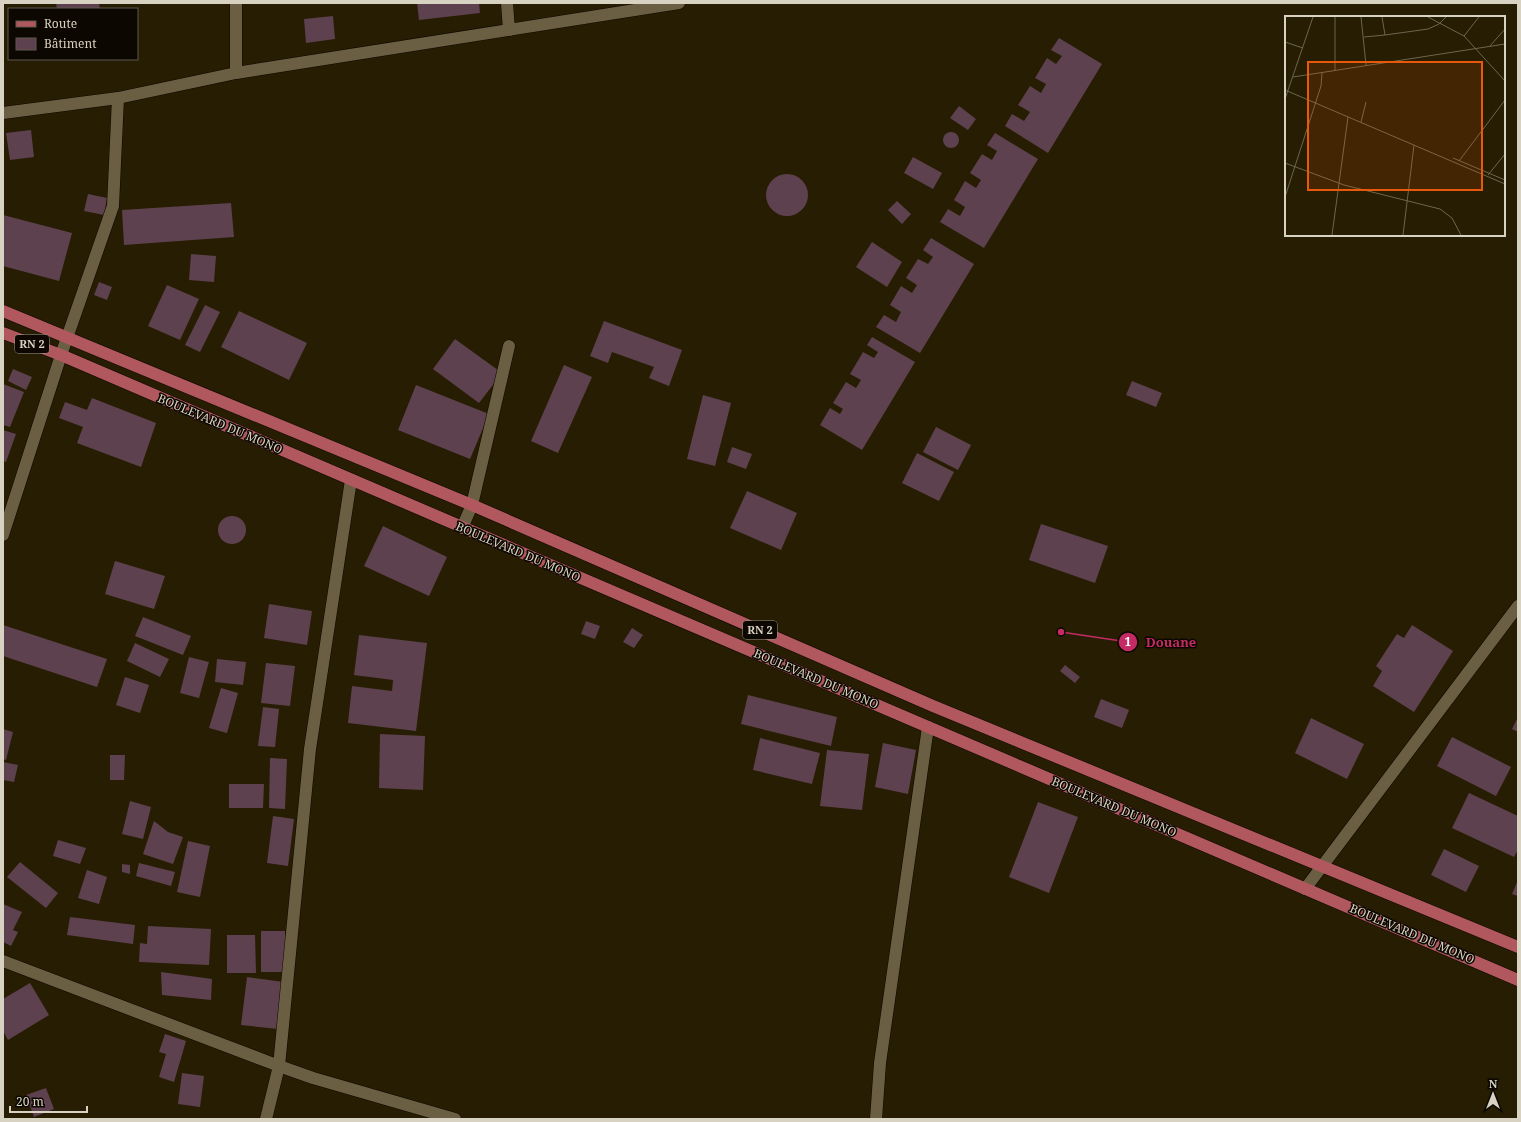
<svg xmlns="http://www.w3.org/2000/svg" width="1521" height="1122" font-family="'Noto Serif',serif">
<rect width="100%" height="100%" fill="#261d03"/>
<g fill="#5e414e">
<path d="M 56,3 L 99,3 L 100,9 L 57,9 Z"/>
<path d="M 417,3 L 479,3 L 480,13 L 419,20 Z"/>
<path d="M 333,16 L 335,39 L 306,43 L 304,19 Z"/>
<path d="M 1059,38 L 1102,64 L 1048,153 L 1005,126 L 1012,114 L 1024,121 L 1030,112 L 1018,105 L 1030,86 L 1041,93 L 1046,84 L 1035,78 L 1047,58 L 1056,64 L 1062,56 L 1051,50 Z"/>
<path d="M 959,106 L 976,119 L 968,130 L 950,118 Z"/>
<path d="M 31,130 L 34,157 L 10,160 L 6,133 Z"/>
<circle cx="951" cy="140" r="8"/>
<path d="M 995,133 L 1038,159 L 984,248 L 940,222 L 948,209 L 960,216 L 965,207 L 954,200 L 965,181 L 976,188 L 981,180 L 970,173 L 982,154 L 992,160 L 997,151 L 987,145 Z"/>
<path d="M 913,157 L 942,173 L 933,189 L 904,173 Z"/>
<circle cx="787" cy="195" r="21"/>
<path d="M 88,194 L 107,198 L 104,215 L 84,211 Z"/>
<path d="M 897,201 L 911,214 L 902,224 L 888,210 Z"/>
<path d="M 231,203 L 234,237 L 124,245 L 122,210 Z"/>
<path d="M 3,215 L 72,233 L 59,281 L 3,266 Z"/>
<path d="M 931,238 L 974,264 L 920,353 L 876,327 L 884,315 L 896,322 L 901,312 L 890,305 L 901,286 L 912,293 L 917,285 L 906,278 L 918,259 L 928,264 L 933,257 L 923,250 Z"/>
<path d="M 872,242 L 902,262 L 887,287 L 856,267 Z"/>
<path d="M 191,254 L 216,256 L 214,282 L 189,280 Z"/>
<path d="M 99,282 L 112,287 L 107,300 L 94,295 Z"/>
<path d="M 167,285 L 199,299 L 180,340 L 148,326 Z"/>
<path d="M 205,305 L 220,312 L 200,352 L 185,345 Z"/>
<path d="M 239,311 L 307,343 L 289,380 L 221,347 Z"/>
<path d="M 604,321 L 682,350 L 669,386 L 649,378 L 654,367 L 612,352 L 608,363 L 590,356 Z"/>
<path d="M 872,337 L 915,362 L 862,450 L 820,425 L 830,408 L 840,414 L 843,409 L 833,403 L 846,382 L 856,388 L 861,380 L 850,374 L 863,352 L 874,358 L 878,352 L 867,345 Z"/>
<path d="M 455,339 L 502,373 L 479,403 L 433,369 Z"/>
<path d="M 564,365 L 592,377 L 558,453 L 531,441 Z"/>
<path d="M 13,369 L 32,377 L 26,390 L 8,381 Z"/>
<path d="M 1132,381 L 1162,393 L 1156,407 L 1126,395 Z"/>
<path d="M 3,384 L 24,392 L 10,427 L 3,425 Z"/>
<path d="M 416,385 L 489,414 L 470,459 L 398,430 Z"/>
<path d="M 703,395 L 731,403 L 715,466 L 687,459 Z"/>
<path d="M 92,398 L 156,423 L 141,467 L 77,443 L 83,427 L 59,418 L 65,402 L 87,410 Z"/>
<path d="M 936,427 L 971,445 L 958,470 L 923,452 Z"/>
<path d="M 3,430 L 16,434 L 6,462 L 3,461 Z"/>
<path d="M 732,447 L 752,454 L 746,469 L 727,462 Z"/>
<path d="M 917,453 L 954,472 L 939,501 L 902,483 Z"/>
<path d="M 747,491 L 797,513 L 781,550 L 730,528 Z"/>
<circle cx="232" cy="530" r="14"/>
<path d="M 1041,524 L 1108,546 L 1095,583 L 1029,560 Z"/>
<path d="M 383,526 L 447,557 L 429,596 L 364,566 Z"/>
<path d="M 115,561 L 165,576 L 154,609 L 105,594 Z"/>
<path d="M 269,604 L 312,611 L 307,645 L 264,638 Z"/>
<path d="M 143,617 L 191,636 L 183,655 L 135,636 Z"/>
<path d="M 586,621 L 600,626 L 595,639 L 581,634 Z"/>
<path d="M 3,625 L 107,659 L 97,687 L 3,656 Z"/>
<path d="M 1412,625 L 1453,651 L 1414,712 L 1373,686 L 1382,671 L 1376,666 L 1397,634 L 1404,638 Z"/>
<path d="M 632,628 L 643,635 L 634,648 L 623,642 Z"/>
<path d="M 359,635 L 427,643 L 416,731 L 348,723 L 352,686 L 392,691 L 393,680 L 354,675 Z"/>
<path d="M 135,643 L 169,659 L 160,677 L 127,661 Z"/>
<path d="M 189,657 L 209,662 L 199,698 L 180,693 Z"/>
<path d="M 217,659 L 246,662 L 243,685 L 215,682 Z"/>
<path d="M 266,663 L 295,666 L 290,706 L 261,703 Z"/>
<path d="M 1065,665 L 1080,677 L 1075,683 L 1060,671 Z"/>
<path d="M 125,677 L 149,685 L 140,713 L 116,705 Z"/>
<path d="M 221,688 L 238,693 L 227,733 L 209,728 Z"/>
<path d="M 748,695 L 837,717 L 831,746 L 741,724 Z"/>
<path d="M 1101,699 L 1129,710 L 1122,728 L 1094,717 Z"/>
<path d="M 263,707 L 279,709 L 275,747 L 258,746 Z"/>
<path d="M 1518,717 L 1518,732 L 1512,729 Z"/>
<path d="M 1311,718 L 1364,744 L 1347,779 L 1295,753 Z"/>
<path d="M 3,729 L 13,732 L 6,760 L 3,759 Z"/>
<path d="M 380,734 L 425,736 L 423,790 L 379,788 Z"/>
<path d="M 1452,737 L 1511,767 L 1496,796 L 1437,766 Z"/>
<path d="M 760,738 L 820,753 L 812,784 L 753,770 Z"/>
<path d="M 883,743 L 916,750 L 908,794 L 875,787 Z"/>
<path d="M 827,750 L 869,754 L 862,810 L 820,806 Z"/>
<path d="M 110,755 L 125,755 L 124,780 L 110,780 Z"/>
<path d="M 270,758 L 287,759 L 285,809 L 269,808 Z"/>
<path d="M 3,762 L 18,765 L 14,782 L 3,780 Z"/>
<path d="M 229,784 L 264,784 L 263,808 L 229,808 Z"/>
<path d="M 1469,793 L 1518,816 L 1518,850 L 1514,857 L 1452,828 Z"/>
<path d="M 130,801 L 151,807 L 143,839 L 122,834 Z"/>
<path d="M 1038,802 L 1078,817 L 1049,893 L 1009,877 Z"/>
<path d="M 273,816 L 294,819 L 288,866 L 267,863 Z"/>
<path d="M 154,821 L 168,832 L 183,837 L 173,864 L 143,854 Z"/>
<path d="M 58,840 L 86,848 L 80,864 L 53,856 Z"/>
<path d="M 188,841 L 210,846 L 200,897 L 177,892 Z"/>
<path d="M 1444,849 L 1479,866 L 1466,892 L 1431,875 Z"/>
<path d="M 20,862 L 58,893 L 46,908 L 7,877 Z"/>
<path d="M 139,863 L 175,872 L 171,886 L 136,876 Z"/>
<path d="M 122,864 L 130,865 L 130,874 L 122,872 Z"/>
<path d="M 87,870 L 107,877 L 99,904 L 78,898 Z"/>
<path d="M 1518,880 L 1518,896 L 1512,894 Z"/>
<path d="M 3,904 L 22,912 L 13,930 L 18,932 L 11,946 L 3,942 Z"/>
<path d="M 70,917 L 135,925 L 133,944 L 67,935 Z"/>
<path d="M 148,926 L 211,929 L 209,965 L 139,962 L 140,943 L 147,944 Z"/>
<rect x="261" y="931" width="24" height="41"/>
<path d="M 227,935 L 255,935 L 256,973 L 227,973 Z"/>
<path d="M 161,972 L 212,979 L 211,1000 L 162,995 Z"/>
<path d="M 247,977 L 284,982 L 278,1029 L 241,1025 Z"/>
<path d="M 30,983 L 49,1015 L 8,1040 L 3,1031 L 3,999 Z"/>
<path d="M 165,1034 L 186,1041 L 174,1082 L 159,1077 L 166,1054 L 159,1052 Z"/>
<path d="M 182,1073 L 204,1076 L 200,1107 L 178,1104 Z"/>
<path d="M 46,1088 L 54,1109 L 34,1117 L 26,1095 Z"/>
</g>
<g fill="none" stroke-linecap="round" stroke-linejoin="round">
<defs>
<g id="minor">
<path d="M 507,3 L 509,30"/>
<path d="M 236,73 L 236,3"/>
<path d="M 3,113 L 118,98 L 236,73 L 679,3"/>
<path d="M 462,528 L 472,505 L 509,346"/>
<path d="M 3,535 L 61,355 L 113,206 L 118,98"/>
<path d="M 1305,889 L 1518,606"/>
<path d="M 3,961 L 279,1066 L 313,1078 L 455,1119"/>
<path d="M 266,1119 L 279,1066 L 310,749 L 351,480"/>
<path d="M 876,1119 L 880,1063 L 928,727"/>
</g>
<g id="primary">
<path d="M 3,311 L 472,505 L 933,706 L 1518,947"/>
<path d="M 3,333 L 61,355 L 1518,980"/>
</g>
</defs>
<use href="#minor" stroke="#0f0600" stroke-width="13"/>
<use href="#primary" stroke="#0f0600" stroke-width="13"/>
<use href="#minor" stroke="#6a5f43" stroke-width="12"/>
<use href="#primary" stroke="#b1585f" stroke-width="12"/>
</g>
<g text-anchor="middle" stroke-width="3" stroke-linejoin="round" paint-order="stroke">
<g fill="#0c0801" stroke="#9b9588" stroke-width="1">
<rect x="15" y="335" width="34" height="18" rx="3"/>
<rect x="743" y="621" width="34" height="18" rx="3"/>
</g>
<g font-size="11" font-weight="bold" fill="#d8d2c2">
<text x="32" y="348">RN 2</text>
<text x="760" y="634">RN 2</text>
</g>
<g font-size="12" fill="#d8d2c2" stroke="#0c0801">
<text transform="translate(220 424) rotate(23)" y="4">BOULEVARD DU MONO</text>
<text transform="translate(518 552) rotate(23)" y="4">BOULEVARD DU MONO</text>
<text transform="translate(816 679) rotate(23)" y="4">BOULEVARD DU MONO</text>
<text transform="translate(1114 807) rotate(23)" y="4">BOULEVARD DU MONO</text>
<text transform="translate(1412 934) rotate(23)" y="4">BOULEVARD DU MONO</text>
</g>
</g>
<g transform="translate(1285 16)">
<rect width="220" height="220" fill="#261d03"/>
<path fill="none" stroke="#6d654f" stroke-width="1" d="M 50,1 L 50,54M 76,1 L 81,49M 143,1 L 179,20 L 220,65M 100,19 L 143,13 L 154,8 L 161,1M 179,20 L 194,1M 79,21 L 100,19 L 97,1M 0,26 L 18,32M 205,30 L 220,13M 8,61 L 220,28M 0,74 L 220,168M 0,83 L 28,1M 76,106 L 81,86M 168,142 L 220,164M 174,145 L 220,84M 0,147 L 59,169 L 155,193 L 167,202 L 176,219M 203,159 L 220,138M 0,181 L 36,70 L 37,57M 47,219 L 63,101M 118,219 L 129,129"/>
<path fill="#e8590c" fill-opacity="0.15" stroke="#e8590c" stroke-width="2" d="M 23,46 L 197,46 L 197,174 L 23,174 Z"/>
<rect width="220" height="220" fill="none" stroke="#d8d2c2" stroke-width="2"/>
</g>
<path fill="none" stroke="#c42b65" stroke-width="1.5" d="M1061 632L1128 642"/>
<g fill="#c42b65" stroke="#0c0801" stroke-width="1.5">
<circle cx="1061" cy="632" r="4"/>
<circle cx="1128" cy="642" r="10"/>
</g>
<g font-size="12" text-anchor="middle" font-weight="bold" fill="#fff">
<text x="1128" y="646">1</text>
</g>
<g font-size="13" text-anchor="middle" font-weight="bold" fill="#c42b65" stroke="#0c0801" stroke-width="3" stroke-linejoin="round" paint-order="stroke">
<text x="1171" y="647">Douane</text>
</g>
<rect width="1521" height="1122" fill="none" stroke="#d8d2c2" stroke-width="8"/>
<rect x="8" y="8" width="130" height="52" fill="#0c0801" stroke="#5e594e"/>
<rect x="16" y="21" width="20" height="6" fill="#b1585f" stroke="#5e594e"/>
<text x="44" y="28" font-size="12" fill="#d8d2c2">Route</text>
<rect x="16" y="38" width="20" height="12" fill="#5e414e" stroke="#5e594e"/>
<text x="44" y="48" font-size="12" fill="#d8d2c2">Bâtiment</text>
<g transform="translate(1493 1094)" stroke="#0c0801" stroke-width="3" paint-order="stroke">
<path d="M0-3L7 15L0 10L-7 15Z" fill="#d8d2c2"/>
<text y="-6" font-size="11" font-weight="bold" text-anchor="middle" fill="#d8d2c2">N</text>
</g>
<path d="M10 1106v6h77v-6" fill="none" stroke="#d8d2c2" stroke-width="2"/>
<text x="16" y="1106" font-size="12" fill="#d8d2c2" stroke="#0c0801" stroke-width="3" paint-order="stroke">20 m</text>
</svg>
